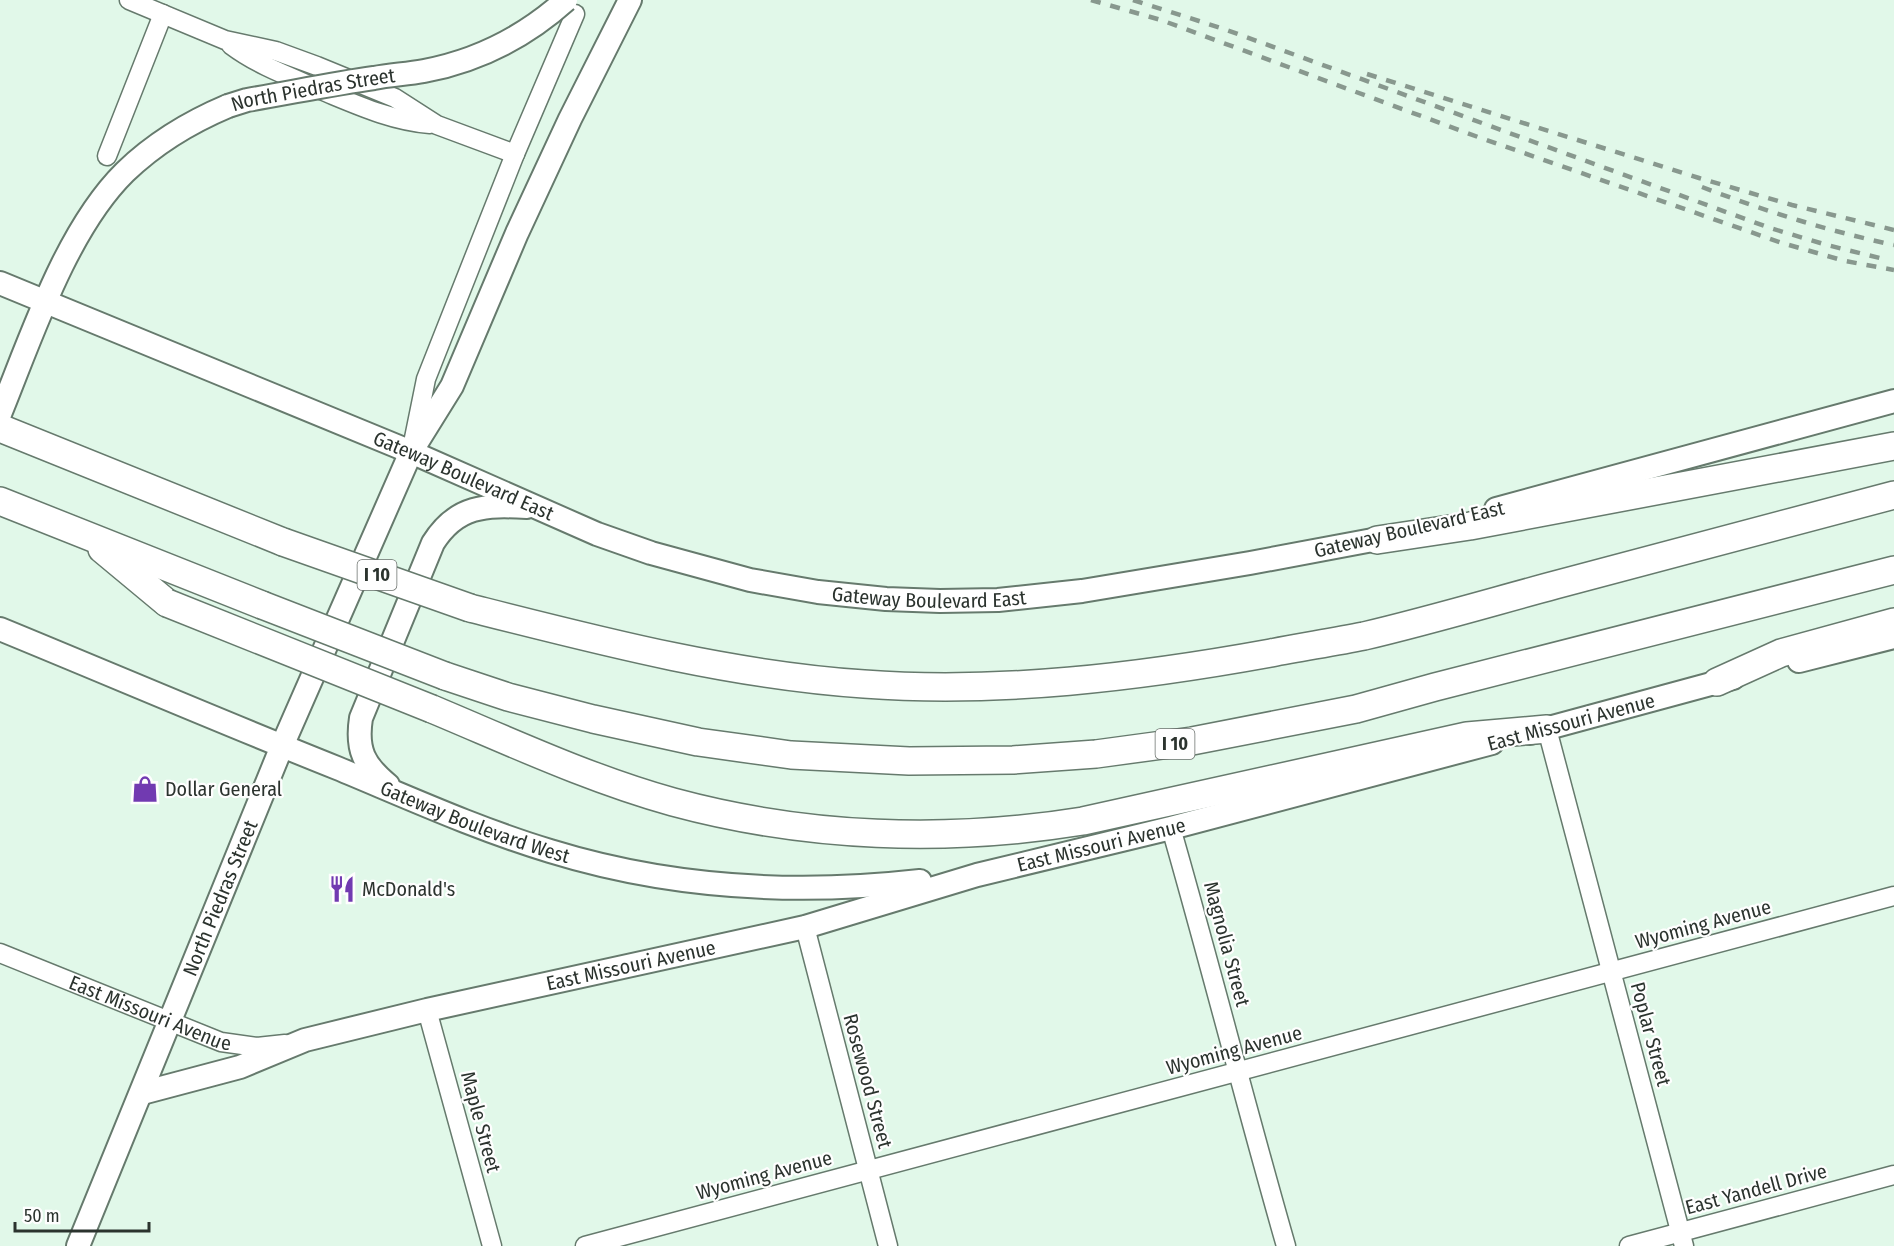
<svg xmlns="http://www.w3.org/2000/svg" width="1894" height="1246" font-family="'Fira Sans Condensed',sans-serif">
<rect width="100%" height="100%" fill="#e1f8e9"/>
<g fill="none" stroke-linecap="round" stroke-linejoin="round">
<defs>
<g id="minor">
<path d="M 129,0 L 225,40 L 276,51 L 317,66 L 395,98 L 437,125 L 515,154"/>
<path d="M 231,45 C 259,66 291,77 323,91 C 357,105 392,121 430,124"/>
<path d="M 107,156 L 163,14"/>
<path d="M 413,443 L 426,379 L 515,154 L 575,14"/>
<path d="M 1547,729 L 1684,1246"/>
<path d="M 1171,828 C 1211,967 1246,1107 1286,1246"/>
<path d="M 805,927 L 888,1246"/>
<path id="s1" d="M 0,953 L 221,1042 L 257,1047 L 285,1044"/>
<path d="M 427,1010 L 492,1246"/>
<path d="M 585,1246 L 1894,896"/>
<path d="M 1629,1246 L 1894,1175"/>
</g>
<g id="major">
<path id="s2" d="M 0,283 L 411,452 L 597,534 L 651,553 L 750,580 L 818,592 L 886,599 L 940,601 L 998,600 L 1082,591 L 1250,563 L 1394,536"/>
<path d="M 0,414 C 31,338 66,230 125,172 C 155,143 190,122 228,106"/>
<path d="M 1496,509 L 1894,401"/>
<path id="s3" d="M 0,629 C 112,675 224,723 337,768 C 407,797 477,829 550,851 C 670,888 796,895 920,881"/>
<path d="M 1799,661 L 1894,637"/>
<path d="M 1530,733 L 1733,678"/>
<path d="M 388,785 C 364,765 356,750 361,718 L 433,543 C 457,505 485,505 527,507"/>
<path id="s4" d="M 142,1093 L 240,1067 L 305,1040 L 427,1010 L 805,927 L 977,875 L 1171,828 L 1492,743"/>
<path id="s5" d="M 78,1246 L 282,746 L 411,452 L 452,386 L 517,233 L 570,119 L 630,0"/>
</g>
<g id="highway">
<path d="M 0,428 L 283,542"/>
<path d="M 0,501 L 262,605"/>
<path d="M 1377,540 L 1470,526 L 1894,446"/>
<path d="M 102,549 L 167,603"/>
<path d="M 470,608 C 600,641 730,675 864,684 C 999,694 1139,677 1271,653 C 1302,647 1334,642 1364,636 C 1428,621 1492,602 1555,585 C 1668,555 1781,525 1894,495"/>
<path d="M 445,676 L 508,697 L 593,719 L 698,742 L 791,755 L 909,761 L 1013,760 L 1096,754 L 1192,741 L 1356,709 L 1435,687 L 1894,570"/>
<path d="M 1717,682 L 1781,653 L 1894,622"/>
<path d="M 432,709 C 511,742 590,779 673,802 C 806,838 947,843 1083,821 L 1467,736 L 1547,729"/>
</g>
</defs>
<use href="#minor" stroke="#667a6d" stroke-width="21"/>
<use href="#major" stroke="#667a6d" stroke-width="26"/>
<use href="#highway" stroke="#667a6d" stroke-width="30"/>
<use href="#minor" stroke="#fff" stroke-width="18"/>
<use href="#major" stroke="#fff" stroke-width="22"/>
<use href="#highway" stroke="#fff" stroke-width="27"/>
<g stroke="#88988e" stroke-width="4.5" stroke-dasharray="10 10" stroke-linecap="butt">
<path d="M 1091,0 L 1161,20 L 1478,137 L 1782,243 L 1845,261 L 1894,270"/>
<path d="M 1133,0 L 1224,29 L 1770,228 L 1827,245 L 1888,260"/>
<path d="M 1367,74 L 1699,178 L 1792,205 L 1894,230"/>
<path d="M 1702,187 C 1765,211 1828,231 1894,245"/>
</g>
<defs>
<g id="major-bridge">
<path id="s6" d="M 228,106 L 247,100 C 289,93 331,84 374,78 C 390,75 407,74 424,71 C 477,61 526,36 566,0"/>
</g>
<g id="highway-bridge">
<path d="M 283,542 L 470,608"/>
<path d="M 167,603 L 432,709"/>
<path d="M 262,605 L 445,676"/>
</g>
</defs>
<use href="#major-bridge" stroke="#667a6d" stroke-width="26" stroke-linecap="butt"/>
<use href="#highway-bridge" stroke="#667a6d" stroke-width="30" stroke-linecap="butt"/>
<use href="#major-bridge" stroke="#fff" stroke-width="22"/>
<use href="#highway-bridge" stroke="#fff" stroke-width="27"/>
</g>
<defs>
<symbol id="shop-bare" viewBox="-9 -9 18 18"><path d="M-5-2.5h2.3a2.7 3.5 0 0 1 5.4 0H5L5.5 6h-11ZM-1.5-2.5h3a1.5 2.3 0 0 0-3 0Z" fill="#713ab1" stroke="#fefefe" stroke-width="2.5" paint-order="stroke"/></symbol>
<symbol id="restaurant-bare" viewBox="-9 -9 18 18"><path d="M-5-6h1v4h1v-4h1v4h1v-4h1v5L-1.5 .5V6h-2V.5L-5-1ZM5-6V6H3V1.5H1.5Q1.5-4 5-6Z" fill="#713ab1" stroke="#fefefe" stroke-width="2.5" paint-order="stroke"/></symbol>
</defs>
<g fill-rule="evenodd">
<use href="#shop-bare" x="126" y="770" width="38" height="38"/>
<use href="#restaurant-bare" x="323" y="870" width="38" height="38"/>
</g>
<g text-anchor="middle" stroke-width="4.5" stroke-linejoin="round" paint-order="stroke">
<g fill="#fefefe" stroke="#6a706c" stroke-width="1.5">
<rect x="357.5" y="560" width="39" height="30" rx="4.5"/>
<rect x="1155.5" y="729" width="39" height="30" rx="4.5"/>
</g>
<g font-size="18" font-weight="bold" fill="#2b332e">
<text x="377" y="581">I 10</text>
<text x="1175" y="750">I 10</text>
</g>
<g font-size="20" fill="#2b332e" stroke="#fefefe">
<text dy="7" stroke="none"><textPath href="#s6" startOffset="87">North Piedras Street</textPath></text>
<text dy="7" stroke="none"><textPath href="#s2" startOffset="502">Gateway Boulevard East</textPath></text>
<text transform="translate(1409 529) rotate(-13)" y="7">Gateway Boulevard East</text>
<text dy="7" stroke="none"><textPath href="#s2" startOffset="988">Gateway Boulevard East</textPath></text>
<text transform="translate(1571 722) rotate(-15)" y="7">East Missouri Avenue</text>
<text dy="7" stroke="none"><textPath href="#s3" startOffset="513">Gateway Boulevard West</textPath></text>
<text dy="7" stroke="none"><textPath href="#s4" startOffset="992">East Missouri Avenue</textPath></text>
<text dy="7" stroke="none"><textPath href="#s5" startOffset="376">North Piedras Street</textPath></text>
<text transform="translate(1703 924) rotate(-15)" y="7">Wyoming Avenue</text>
<text transform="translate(1227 944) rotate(75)" y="7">Magnolia Street</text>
<text dy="7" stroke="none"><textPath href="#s4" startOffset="506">East Missouri Avenue</textPath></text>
<text dy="7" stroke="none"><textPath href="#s1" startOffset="162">East Missouri Avenue</textPath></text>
<text transform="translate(1651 1034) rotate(75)" y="7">Poplar Street</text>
<text transform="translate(1234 1050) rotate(-15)" y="7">Wyoming Avenue</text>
<text transform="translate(868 1081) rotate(75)" y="7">Rosewood Street</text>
<text transform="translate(481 1122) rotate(75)" y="7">Maple Street</text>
<text transform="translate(764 1175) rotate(-15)" y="7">Wyoming Avenue</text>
<text transform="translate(1756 1189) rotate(-15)" y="7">East Yandell Drive</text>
</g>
<g font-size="20" fill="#2b332e" stroke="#fefefe" text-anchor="start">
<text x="165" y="796">Dollar General</text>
<text x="362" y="896">McDonald's</text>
</g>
</g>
<path d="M15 1222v9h134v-9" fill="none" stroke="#2b332e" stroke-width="3"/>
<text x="24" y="1222" font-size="18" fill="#2b332e" stroke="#fefefe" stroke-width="4.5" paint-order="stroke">50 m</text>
</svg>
